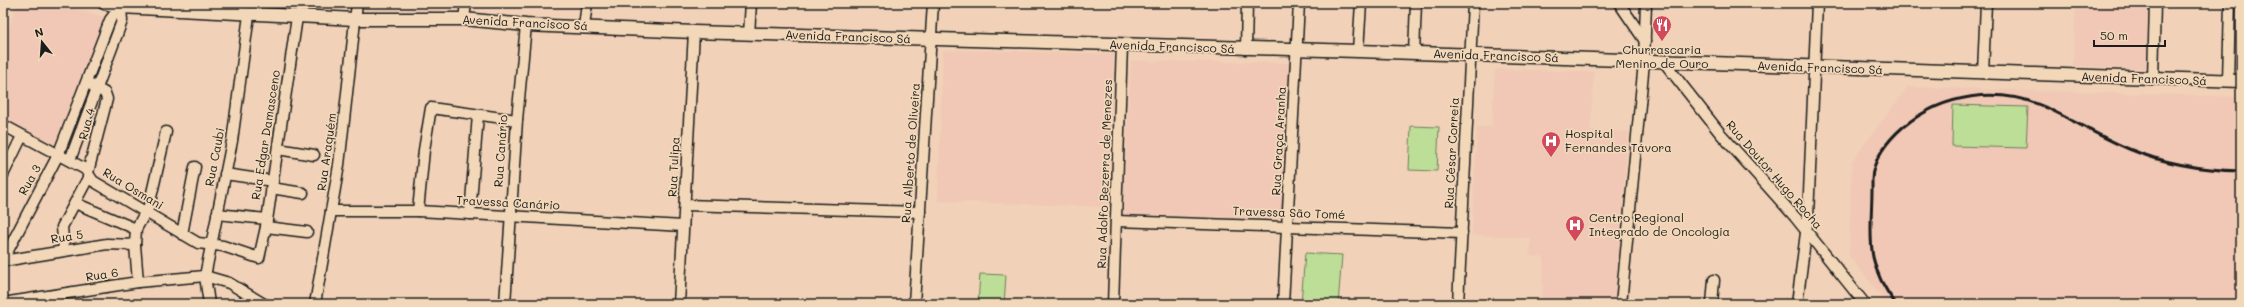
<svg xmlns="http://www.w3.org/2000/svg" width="2244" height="307" font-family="Mali,sans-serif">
<rect width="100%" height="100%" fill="#f1d1b7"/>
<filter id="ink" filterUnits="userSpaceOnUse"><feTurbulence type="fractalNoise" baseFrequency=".025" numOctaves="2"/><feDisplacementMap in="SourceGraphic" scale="8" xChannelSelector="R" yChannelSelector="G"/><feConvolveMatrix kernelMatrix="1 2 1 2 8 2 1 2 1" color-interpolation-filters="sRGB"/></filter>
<g filter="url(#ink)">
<g fill="#f0c8b5">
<path d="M 18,3 L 49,3 L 104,17 L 54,146 L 3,120 L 3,42 Z"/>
<path d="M 255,3 L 349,3 L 342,8 Z"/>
<path d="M 2076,3 L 2148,3 L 2147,66 L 2144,69 L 2073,66 Z"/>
<path d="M 943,50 L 1114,54 L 1107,207 L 938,201 Z"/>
<path d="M 1131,61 L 1290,63 L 1282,218 L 1123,215 Z"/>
<path d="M 1495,69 L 1594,72 L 1590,130 L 1628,132 L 1615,304 L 1542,304 L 1544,257 L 1530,256 L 1531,238 L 1472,235 L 1477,127 L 1492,127 Z"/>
<path d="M 1908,87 L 2241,97 L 2241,304 L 1888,304 L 1849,256 L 1852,161 Z"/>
</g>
<g fill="#bdde97" stroke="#6c7d5a">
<path d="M 1953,105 L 2028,107 L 2026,148 L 1952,146 Z"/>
<path d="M 1411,126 L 1439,127 L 1437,171 L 1409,170 Z"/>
<path d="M 1305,253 L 1342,255 L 1338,304 L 1301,304 Z"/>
<path d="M 980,274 L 1006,275 L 1004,304 L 978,304 Z"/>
</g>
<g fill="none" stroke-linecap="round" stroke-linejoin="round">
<defs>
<g id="minor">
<path d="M 1619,3 L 1645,41"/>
<path d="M 464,19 L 466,3"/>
<path d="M 584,27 L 587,3"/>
<path d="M 749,34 L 751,3"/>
<path d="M 1246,49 L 1247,3"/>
<path d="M 1358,51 L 1361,3"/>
<path d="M 1414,53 L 1416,3"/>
<path d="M 1664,62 L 1720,133 L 1795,217 L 1865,304"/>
<path d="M 1983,73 L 1986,3"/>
<path d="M 2153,79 L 2155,3"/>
<path d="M 2228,81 L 2230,3"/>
<path d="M 3,125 L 85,169 L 93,181 L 198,243 L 223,246 L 259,258 L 266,227 L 297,17"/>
<path d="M 278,149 L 314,155"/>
<path d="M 70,160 L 122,21 L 121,7"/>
<path d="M 88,172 L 107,99 L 105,93 L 91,85"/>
<path d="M 225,174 L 273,181"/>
<path d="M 3,175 L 22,136"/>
<path d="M 271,188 L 303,193"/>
<path d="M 75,203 L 136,229"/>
<path d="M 685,205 L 920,212"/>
<path d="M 331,211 L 418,211 L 683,226"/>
<path d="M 418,211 L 424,150 L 431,108 L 517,120"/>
<path d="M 217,214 L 267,219"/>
<path d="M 470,214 L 478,115"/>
<path d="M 1116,221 L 1462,233"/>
<path d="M 266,227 L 307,232"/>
<path d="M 182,234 L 195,167"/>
<path d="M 64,251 L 62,227 L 89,176"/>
<path d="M 3,260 L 58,155 L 110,20 L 123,3"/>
<path d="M 3,261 L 107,244 L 135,245"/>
<path d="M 138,282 L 135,245 L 136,229 L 149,206 L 166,132"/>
<path d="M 3,303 L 138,282 L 205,276 L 229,283 L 264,304"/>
<path d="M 209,304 L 205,276 L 232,141 L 249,15"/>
<path d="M 315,304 L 339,165 L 357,3"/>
<path d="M 505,304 L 517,120 L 526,25"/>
<path d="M 679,304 L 694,32"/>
<path d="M 914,304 L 933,3"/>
<path d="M 1113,304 L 1122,45"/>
<path d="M 1283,304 L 1299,3"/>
<path d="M 1458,304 L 1473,3"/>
<path d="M 1621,304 L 1644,62 L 1646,3"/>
<path d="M 1712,304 L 1714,280"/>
<path d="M 1797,304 L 1808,217 L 1817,3"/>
</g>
<path id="major" d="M 104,3 L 121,7 L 355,19 L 464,19 L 526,25 L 694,32 L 1358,51 L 2241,81"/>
</defs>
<use href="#minor" stroke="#1c1c1c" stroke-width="13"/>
<use href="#major" stroke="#1c1c1c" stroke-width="15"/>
<use href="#minor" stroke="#f2d8b9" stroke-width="10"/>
<use href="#major" stroke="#f2d8b9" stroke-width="12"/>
<path stroke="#1c1c1c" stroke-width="3" d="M 1896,304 C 1861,259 1873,231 1872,180 C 1872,160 1888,140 1903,127 C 1943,94 1997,86 2045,107 C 2073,120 2100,137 2129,149 C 2165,164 2202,170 2241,171"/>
</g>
</g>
<defs>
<symbol id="restaurant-pin" viewBox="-11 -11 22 30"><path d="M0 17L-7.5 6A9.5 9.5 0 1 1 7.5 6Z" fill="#d1495b" stroke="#f2d8b9"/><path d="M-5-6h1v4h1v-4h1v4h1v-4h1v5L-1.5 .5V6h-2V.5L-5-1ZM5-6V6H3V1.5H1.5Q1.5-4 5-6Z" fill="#fff"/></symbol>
<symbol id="hospital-pin" viewBox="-11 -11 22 30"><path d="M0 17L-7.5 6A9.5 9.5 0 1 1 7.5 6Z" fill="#d1495b" stroke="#f2d8b9"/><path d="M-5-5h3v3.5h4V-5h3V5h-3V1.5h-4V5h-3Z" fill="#fff"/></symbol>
</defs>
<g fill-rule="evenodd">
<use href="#restaurant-pin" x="1651" y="14" width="22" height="30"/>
<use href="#hospital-pin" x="1540" y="130" width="22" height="30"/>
<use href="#hospital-pin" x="1564" y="214" width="22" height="30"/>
</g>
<g text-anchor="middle" stroke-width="3.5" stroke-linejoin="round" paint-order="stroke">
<g font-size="12" fill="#1c1c1c" stroke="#f2d8b9">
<text transform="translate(525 23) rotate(3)" y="4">Avenida Francisco Sá</text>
<text transform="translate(848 37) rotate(2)" y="4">Avenida Francisco Sá</text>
<text transform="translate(1172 47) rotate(2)" y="4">Avenida Francisco Sá</text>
<text transform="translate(1496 56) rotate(2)" y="4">Avenida Francisco Sá</text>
<text transform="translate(1820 68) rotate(2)" y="4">Avenida Francisco Sá</text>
<text transform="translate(2144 79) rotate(2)" y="4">Avenida Francisco Sá</text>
<text transform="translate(87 124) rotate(-75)" y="4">Rua 4</text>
<text transform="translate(266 135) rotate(-81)" y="4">Rua Edgar Damasceno</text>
<text transform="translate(1279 141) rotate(-87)" y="4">Rua Graça Aranha</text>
<text transform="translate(501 151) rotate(-86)" y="4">Rua Canário</text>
<text transform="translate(327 152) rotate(-82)" y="4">Rua Araquém</text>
<text transform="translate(911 153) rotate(-86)" y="4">Rua Alberto de Oliveira</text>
<text transform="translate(1452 153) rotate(-87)" y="4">Rua César Correia</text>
<text transform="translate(215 157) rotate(-79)" y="4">Rua Caubi</text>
<text transform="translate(674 167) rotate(-87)" y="4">Rua Tulipa</text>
<text transform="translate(1105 174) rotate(-88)" y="4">Rua Adolfo Bezerra de Menezes</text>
<text transform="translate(1774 175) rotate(49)" y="4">Rua Doutor Hugo Rocha</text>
<text transform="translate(30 180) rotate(-61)" y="4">Rua 3</text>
<text transform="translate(133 189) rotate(31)" y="4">Rua Osmani</text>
<text transform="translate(508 203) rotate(3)" y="4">Travessa Canário</text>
<text transform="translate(1289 213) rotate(2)" y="4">Travessa São Tomé</text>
<text transform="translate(67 237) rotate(-9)" y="4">Rua 5</text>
<text transform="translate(102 275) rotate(-9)" y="4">Rua 6</text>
</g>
<g font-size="12" fill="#1c1c1c" stroke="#f2d8b9" text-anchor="start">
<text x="1662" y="54" text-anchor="middle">Churrascaria<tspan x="1662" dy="14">Menino de Ouro</tspan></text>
<text x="1565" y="138">Hospital<tspan x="1565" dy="14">Fernandes Távora</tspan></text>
<text x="1589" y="222">Centro Regional<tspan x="1589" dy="14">Integrado de Oncologia</tspan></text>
</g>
</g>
<rect width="2244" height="307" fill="none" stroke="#f2d8b9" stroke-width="16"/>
<rect x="8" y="8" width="2228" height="291" fill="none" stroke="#1c1c1c" stroke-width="1.5" filter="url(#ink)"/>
<g transform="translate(42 42) rotate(343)" stroke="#f2d8b9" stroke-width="3" paint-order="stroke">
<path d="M0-3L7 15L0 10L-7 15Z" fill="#1c1c1c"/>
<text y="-6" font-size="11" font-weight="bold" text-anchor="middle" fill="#1c1c1c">N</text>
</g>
<path d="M2094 40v6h71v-6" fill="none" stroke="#1c1c1c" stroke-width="2"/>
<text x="2100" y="40" font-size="12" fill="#1c1c1c" stroke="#f2d8b9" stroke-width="3" paint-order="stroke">50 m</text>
</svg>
